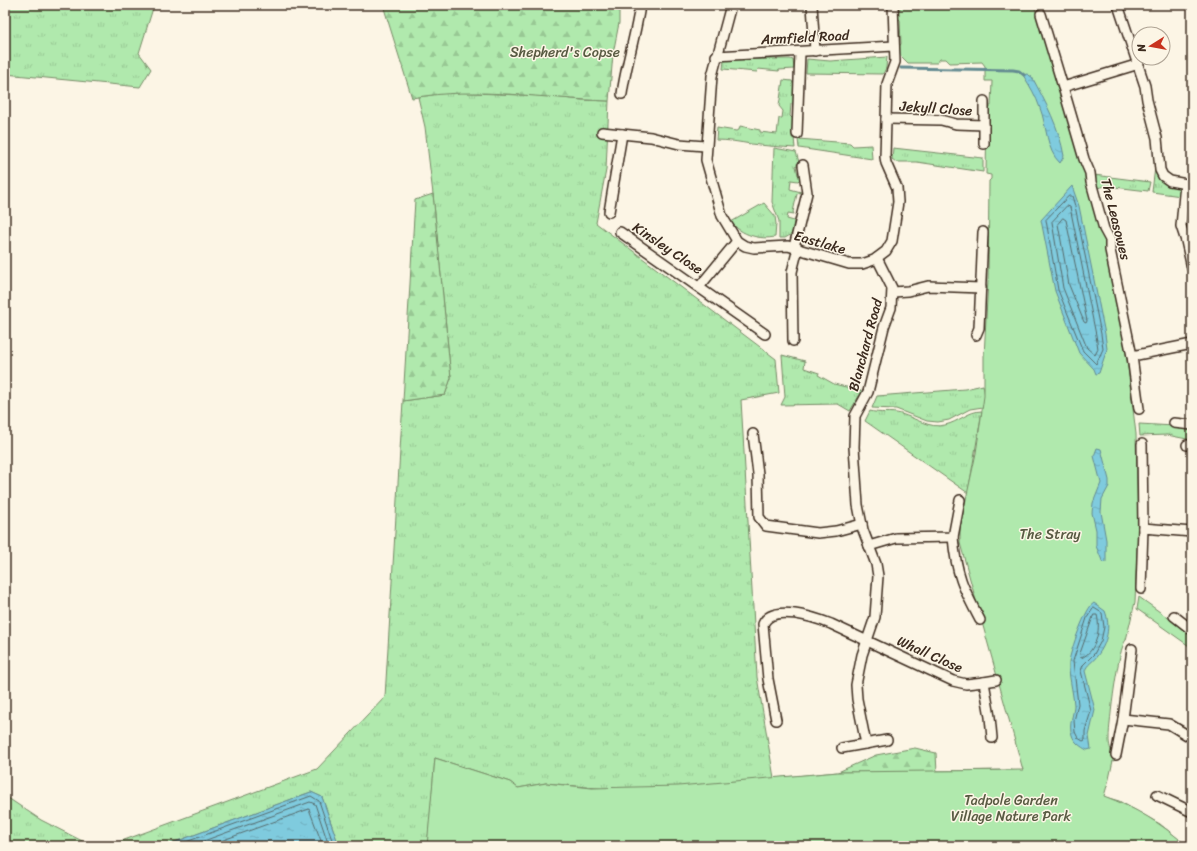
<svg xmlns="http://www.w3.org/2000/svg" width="1197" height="851" font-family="Sriracha,sans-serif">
<defs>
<pattern id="grass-tufts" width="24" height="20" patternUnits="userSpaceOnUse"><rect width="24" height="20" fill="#b0e9ad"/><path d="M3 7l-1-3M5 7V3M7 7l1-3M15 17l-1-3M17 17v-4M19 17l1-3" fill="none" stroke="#98c894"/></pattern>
<pattern id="forest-firs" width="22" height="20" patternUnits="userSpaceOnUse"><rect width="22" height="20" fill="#b0e9ad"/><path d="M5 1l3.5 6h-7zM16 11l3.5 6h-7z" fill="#98c894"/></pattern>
<pattern id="water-ripples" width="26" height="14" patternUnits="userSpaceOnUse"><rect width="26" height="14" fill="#7fcbde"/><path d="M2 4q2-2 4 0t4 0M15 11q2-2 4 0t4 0" fill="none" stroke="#6faebe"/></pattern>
</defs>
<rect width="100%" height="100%" fill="#fcf5e5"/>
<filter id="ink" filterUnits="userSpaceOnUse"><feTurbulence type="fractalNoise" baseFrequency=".025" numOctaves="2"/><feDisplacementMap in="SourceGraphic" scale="8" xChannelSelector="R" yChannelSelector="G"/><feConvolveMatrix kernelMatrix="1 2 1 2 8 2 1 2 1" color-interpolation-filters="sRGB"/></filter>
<g filter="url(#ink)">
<g fill="url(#grass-tufts)" stroke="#768a66">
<path d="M 5,5 L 154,5 L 139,53 L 151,69 L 140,87 L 5,74 Z"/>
<path d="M 887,57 L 886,68 L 883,74 L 806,73 L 807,59 L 830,61 Z"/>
<path d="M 726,59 L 790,59 L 793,60 L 794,69 L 779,70 L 779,71 L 758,69 L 757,72 L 723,69 L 724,60 Z"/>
<path d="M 783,80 L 792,81 L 794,86 L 794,102 L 791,104 L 790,116 L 793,119 L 792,138 L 794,138 L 795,148 C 781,147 766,146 751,144 C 739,142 728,140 716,140 L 717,128 L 736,131 L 739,130 L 740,126 L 760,130 L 760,132 L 777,134 L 779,118 L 782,118 L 783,111 L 779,106 Z"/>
<path d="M 451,92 L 544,96 L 581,100 L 609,101 L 606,170 L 596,223 L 776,359 L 779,393 L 741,400 L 757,677 L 774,778 L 838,772 L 1011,770 L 1119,801 L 1160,824 L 1187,846 L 546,783 L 518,788 L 510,782 L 435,758 L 428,841 L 438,846 L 339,846 L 322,797 L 311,792 L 164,846 L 108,846 L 317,769 L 385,697 L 403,401 L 445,395 L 451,378 L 433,194 L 425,127 L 418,97 Z"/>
<path d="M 798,139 L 850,143 L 853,146 L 871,145 L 872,159 L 799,148 Z"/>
<path d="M 774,148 L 796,152 L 799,162 L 796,166 L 798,175 L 801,178 L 798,181 L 791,180 L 790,189 L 801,192 L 797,194 L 793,212 L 794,214 L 788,213 L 787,219 L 794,221 L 792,234 L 785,238 L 779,238 L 779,221 L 772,202 Z"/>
<path d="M 893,148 L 983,158 L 983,172 L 917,162 L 896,162 L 892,159 Z"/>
<path d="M 1155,167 L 1158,175 L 1180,188 L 1181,196 L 1152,192 Z"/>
<path d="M 1094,175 L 1150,182 L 1148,191 L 1106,186 L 1097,188 L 1093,181 Z"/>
<path d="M 764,203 L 775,216 L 776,224 L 775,237 C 760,240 741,235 731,222 Z"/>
<path d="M 782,355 L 805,361 L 804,368 L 819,373 L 818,375 L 834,384 L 862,391 L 850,411 L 838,404 L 781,405 L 785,397 Z"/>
<path d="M 983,385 L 985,396 L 983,407 L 970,409 L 949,420 L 938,422 L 927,421 L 896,409 L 872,408 L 877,396 L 965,389 Z"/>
<path d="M 870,411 C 880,414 891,411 901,414 C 916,418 929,429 945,425 C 959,422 968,411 982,411 L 968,493 L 865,421 Z"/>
<path d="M 1139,424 L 1192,427 L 1192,440 L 1167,435 L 1140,436 Z"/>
<path d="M 1139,597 L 1192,635 L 1192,648 L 1137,609 Z"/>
<path d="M 5,796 L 41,820 L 92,846 L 5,846 Z"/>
</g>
<g fill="url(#forest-firs)" stroke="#768a66">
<path d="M 383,5 L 619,5 L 619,23 L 613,54 L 609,101 C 544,99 477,86 412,98 Z"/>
<path d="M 433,194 L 451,378 L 445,395 L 403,401 L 415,200 Z"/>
<path d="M 915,748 L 936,753 L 937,773 L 838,772 L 876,755 Z"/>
</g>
<path fill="#b0e9ad" stroke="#768a66" d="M 900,5 L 1034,5 L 1104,235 L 1127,359 L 1136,434 L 1138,531 L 1135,602 L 1126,640 C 1118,647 1109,723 1109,738 C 1109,745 1110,750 1114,756 L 1109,779 L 1104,796 C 1134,807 1163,824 1187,846 L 427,846 L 435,758 L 510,782 L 518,788 L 546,783 L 592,788 L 678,786 L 838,772 L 1023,770 L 960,543 L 960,527 L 976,453 L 984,396 L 984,357 L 988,280 L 989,181 L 991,179 L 991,175 L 986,174 L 987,106 L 991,106 L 992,81 L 985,81 L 985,66 L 982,62 L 950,63 L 946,59 L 940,59 L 937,63 L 908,63 L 898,53 L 898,48 L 901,44 L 900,20 L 897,17 L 897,12 L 900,9 Z"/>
<g fill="url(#water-ripples)" stroke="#648b91">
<path d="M 1027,74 L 1032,77 C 1046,103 1059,127 1064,156 L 1060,163 C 1046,150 1047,126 1040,108 C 1036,96 1030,86 1023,75 Z"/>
<path d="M 1072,186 L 1079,206 L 1105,334 L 1107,349 L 1099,373 L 1096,374 L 1094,369 L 1079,353 L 1055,291 L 1041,220 Z"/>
<path d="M 1097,448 L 1101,449 L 1109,480 L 1109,486 L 1102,499 L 1101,512 L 1106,540 L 1106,562 L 1103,563 L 1096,546 L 1096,530 L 1092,513 L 1093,503 L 1101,483 L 1094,456 Z"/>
<path d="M 1094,603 L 1105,611 C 1111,626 1107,644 1097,656 C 1093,662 1087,664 1085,671 L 1095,710 L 1089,736 L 1091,749 L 1087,750 C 1081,747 1074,742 1072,735 C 1068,724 1074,715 1074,705 C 1073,691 1068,674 1069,662 C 1070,652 1086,606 1094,603 Z"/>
<path d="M 311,792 L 322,797 L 339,846 L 164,846 Z"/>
</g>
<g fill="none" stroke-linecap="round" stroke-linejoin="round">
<g stroke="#566a6b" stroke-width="1">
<path d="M 1069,196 L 1072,196 L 1075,206 L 1101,334 L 1103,349 L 1096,364 L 1083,351 L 1058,290 L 1046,220 Z"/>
<path d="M 1067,206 L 1070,207 L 1096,335 L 1098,349 L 1095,355 L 1087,348 L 1063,288 L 1052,222 Z"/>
<path d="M 1063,218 L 1066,220 L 1087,321 L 1086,323 L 1084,322 L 1069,285 L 1058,224 Z"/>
<path d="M 1094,608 L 1102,613 L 1104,627 L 1101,641 L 1094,654 L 1083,665 L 1081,671 L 1091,711 L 1085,731 L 1085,740 L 1083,741 L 1078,738 L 1075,732 L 1074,721 L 1078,704 L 1073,661 L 1087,618 Z"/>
<path d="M 1094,615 L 1097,615 C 1101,630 1096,652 1081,658 L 1080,654 Z"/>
<path d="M 175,846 L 311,796 L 319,801 L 334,846"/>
<path d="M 190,846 L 310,802 L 315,804 L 329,846"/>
<path d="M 207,846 L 309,809 L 323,846"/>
</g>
<path stroke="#648b91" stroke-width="3" d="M 901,68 L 1013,70 L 1019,71 L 1024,75"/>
<defs>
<g id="minor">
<path d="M 731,5 L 712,76 L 706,160 L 722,216 L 737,241 L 745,246 L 754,248 L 788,246 L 849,264 L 862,264 L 874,260 L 886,251 L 892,241 L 898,202 L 897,188 L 886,163 L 885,157 L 887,84 L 895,62 L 893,5"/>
<path d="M 812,5 L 815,51"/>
<path d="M 1118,5 L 1145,86 L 1147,100 L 1157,138 L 1160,170 L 1163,176 L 1170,181 L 1192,185"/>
<path d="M 1041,14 L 1063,87 L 1139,64"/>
<path d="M 716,56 L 894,46"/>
<path d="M 1063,87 L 1084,159 L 1090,173 L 1091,182 L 1104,229 L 1110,240 L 1110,250 L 1132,356 L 1139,409"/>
<path d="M 622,94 C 626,64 636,35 640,5"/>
<path d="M 886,119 L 941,120 L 956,124 L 984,125 L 984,101"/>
<path d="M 602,132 L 651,137 L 679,144 L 705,146"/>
<path d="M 797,134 L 800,52"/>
<path d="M 984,144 L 984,125"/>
<path d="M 1185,184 L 1181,226 L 1186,241 L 1192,268"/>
<path d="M 609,212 L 622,134"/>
<path d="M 620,232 L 765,334"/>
<path d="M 794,247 L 807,193 L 803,165"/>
<path d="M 700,286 L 737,241"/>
<path d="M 893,292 L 908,291 L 928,286 L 981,288"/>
<path d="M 976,335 L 979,328 L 983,232"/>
<path d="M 793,341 L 792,272 L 798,248"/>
<path d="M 1132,356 L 1192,344"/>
<path d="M 1174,423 L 1192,425"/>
<path d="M 753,434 L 758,474 L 759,517 L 766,526 L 818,533 L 836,531 L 862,524"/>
<path d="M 1142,444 L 1143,528"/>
<path d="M 1187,445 L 1192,445"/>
<path d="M 953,537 C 956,574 963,588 980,620"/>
<path d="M 869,546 L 896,538 L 953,537 L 960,500"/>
<path d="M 1141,589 L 1143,528 L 1192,532"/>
<path d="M 1174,616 L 1192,630"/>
<path d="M 1132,649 L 1123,719 L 1169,724 L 1192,738"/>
<path d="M 984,682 L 996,680"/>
<path d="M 776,720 L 768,679 L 763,624 C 772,603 816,618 831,624 L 953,681 L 966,684 L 984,682 L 990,717 L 992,738"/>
<path d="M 866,744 L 857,699 L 856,685 L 862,655 L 875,617 L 878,576 L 876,564 L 863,530 L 858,505 L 854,447 L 855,416 L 868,392 L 884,327 L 891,308 L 892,288 L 877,258"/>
<path d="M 842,748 L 887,740"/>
<path d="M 1116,755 L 1123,719"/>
<path d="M 1157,795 L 1192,812"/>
</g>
</defs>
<use href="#minor" stroke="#3b2a1e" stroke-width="12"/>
<use href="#minor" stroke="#fcf5e5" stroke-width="9"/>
</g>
</g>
<g text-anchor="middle" stroke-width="3" stroke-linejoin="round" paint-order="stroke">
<g font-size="14" fill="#3b2a1e" stroke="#fcf5e5">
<text transform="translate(805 37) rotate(-3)" y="5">Armfield Road</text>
<text transform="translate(936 108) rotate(4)" y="5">Jekyll Close</text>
<text transform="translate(1116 219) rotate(76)" y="5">The Leasowes</text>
<text transform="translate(820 242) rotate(16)" y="5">Eastlake</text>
<text transform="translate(668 248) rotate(34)" y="5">Kinsley Close</text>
<text transform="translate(865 345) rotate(-75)" y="5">Blanchard Road</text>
<text transform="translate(930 654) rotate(24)" y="5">Whall Close</text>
</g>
<g font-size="14" fill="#585a42" stroke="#fcf5e5">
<text x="565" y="57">Shepherd's Copse</text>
<text x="1050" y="539">The Stray</text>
<text x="1011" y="805">Tadpole Garden<tspan x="1011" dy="16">Village Nature Park</tspan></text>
</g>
</g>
<rect width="1197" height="851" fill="none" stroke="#fcf5e5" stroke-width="20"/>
<rect x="10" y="10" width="1177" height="831" fill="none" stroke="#3b2a1e" stroke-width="1.5" filter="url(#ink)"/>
<g transform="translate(1151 46) rotate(259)"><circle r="19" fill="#fcf5e5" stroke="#afa495"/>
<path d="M0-3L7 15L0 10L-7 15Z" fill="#c8321e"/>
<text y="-6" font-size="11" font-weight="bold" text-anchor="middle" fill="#3b2a1e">N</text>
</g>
</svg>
